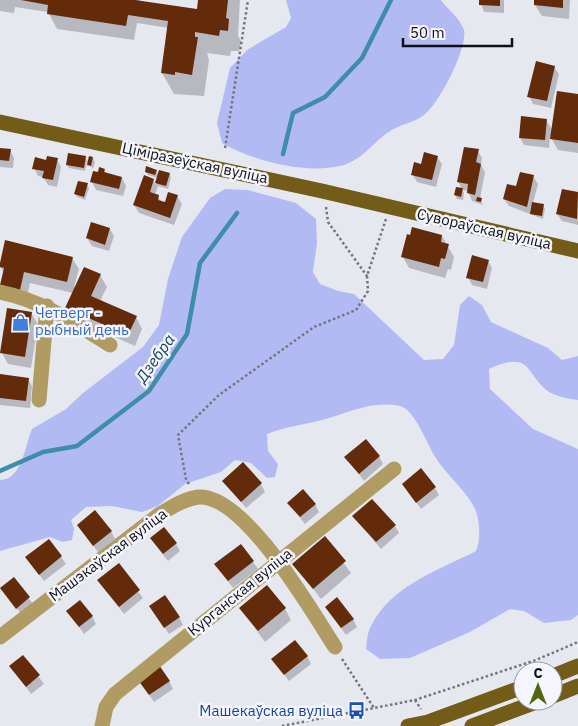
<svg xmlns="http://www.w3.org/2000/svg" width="578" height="726" font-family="'IBM Plex Sans',sans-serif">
<rect width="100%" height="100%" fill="#e6e8f0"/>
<g fill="#b2baf3">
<path d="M 286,0 L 441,0 C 448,10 460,18 464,30 C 468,48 439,104 424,115 C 414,123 400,124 390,131 C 372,143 362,161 340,166 C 304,174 253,161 222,143 L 217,123 L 230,68 L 247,50 L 286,27 L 291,18 Z"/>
<path d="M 225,189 L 248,190 L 296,203 L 316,219 L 317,243 L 313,272 L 320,284 L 338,291 L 354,294 L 424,360 L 443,359 L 454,345 L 460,305 L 469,296 L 482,305 L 491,322 L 548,348 L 562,360 L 578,356 L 578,400 C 569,399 559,397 551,393 C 525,377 534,348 489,369 L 490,389 L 533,429 L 578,449 L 578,615 L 571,620 L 544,623 L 524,611 L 510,609 L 470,632 L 410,658 L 380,659 L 366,649 C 367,642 367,633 371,626 C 392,585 437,571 476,551 C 481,540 480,518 474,507 C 464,488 445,474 434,455 C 427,443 414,409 400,406 C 371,400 349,413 322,420 C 303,425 285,427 267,434 L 268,451 L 278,464 L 275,477 L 267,478 L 251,463 L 235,460 L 221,472 L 185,484 L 158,506 L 142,512 L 112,506 L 86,507 L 71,520 L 74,529 L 72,540 L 63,542 L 50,537 L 0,551 L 0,480 C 22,480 25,445 32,429 L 66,409 L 83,393 L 143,347 L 159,325 L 168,279 L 182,237 L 210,198 Z"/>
</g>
<g fill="#0003">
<path d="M 0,0 L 140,0 L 140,2 L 198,11 L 199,0 L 240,0 L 238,36 L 241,41 L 239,51 L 231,51 L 230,56 L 207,53 L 209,60 L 204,96 L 174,94 L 162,73 L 169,28 L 137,23 L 134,40 L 57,29 L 48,12 L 15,7 L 14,13 L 0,11 Z"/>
<path d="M 480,0 L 504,0 L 504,13 L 484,12 Z"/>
<path d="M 536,0 L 570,0 L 569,19 L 542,16 L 535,5 Z"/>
<path d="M 554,67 L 559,74 L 551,108 L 533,104 L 529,96 Z"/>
<path d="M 578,95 L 578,153 L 558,150 L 550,136 L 549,148 L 524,145 L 520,138 L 546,120 L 553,131 Z"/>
<path d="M 0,149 L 10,150 L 14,158 L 13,168 L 0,167 Z"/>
<path d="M 478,151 L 482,158 L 481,165 L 485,172 L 480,199 L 483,205 L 472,201 L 468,191 L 463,190 L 458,182 Z"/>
<path d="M 85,157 L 89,163 L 93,158 L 95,162 L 93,169 L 87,162 L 85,171 L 69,168 L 67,165 Z"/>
<path d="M 437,157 L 442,164 L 436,187 L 417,182 L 413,175 Z"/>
<path d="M 57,160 L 61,167 L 57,187 L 48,185 L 43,177 L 38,176 L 34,168 L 47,161 Z"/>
<path d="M 104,170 L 107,174 L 122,178 L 126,186 L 123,196 L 96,190 L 92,182 Z"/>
<path d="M 156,171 L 159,175 L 169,174 L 171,177 L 168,189 L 158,186 L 155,195 L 165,204 L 177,196 L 182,204 L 174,225 L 139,213 L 134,205 L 153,180 L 156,185 L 158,178 L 148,175 L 146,172 Z"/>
<path d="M 533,176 L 538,184 L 533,203 L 543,206 L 545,209 L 543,219 L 509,206 L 504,199 Z"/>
<path d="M 87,185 L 89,188 L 85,200 L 77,197 L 75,194 Z"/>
<path d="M 462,189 L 464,193 L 463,200 L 457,199 L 455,195 Z"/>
<path d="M 563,190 L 578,194 L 578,225 L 562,221 L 557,214 Z"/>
<path d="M 110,229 L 114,236 L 109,251 L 92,246 L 87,238 Z"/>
<path d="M 442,236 L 454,257 L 451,270 L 448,269 L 445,278 L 409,268 L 403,257 Z"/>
<path d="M 72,258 L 79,269 L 74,287 L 100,275 L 107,287 L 100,301 L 136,317 L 142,329 L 135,346 L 73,319 L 67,307 L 73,293 L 30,283 L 26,301 L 0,267 Z"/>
<path d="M 488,261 L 492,268 L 487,289 L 472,285 L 468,277 Z"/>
<path d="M 31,313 L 38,324 L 31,368 L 8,364 L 2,353 Z"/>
<path d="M 0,376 L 28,379 L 32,386 L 30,408 L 0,405 Z"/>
<path d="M 379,456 L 383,464 L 364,481 L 346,457 Z"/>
<path d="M 224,481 L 261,484 L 265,492 L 246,508 Z"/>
<path d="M 403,484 L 435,488 L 439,495 L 421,509 Z"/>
<path d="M 289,503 L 315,504 L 319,512 L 305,524 Z"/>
<path d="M 354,517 L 395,526 L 399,533 L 381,549 Z"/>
<path d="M 78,526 L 111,531 L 115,539 L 98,552 Z"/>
<path d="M 325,538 L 351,573 L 321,599 L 294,564 Z"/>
<path d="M 151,539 L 176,544 L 180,551 L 168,561 Z"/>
<path d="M 241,545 L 258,569 L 233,588 L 220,571 Z"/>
<path d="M 61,557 L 66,564 L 44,581 L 27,558 Z"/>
<path d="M 118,565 L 143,598 L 124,614 L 103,587 Z"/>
<path d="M 14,579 L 34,605 L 22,615 L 2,589 Z"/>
<path d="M 326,607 L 353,619 L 357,627 L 346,635 Z"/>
<path d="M 240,608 L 285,609 L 291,620 L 265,642 Z"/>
<path d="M 68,611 L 92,616 L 96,624 L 84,634 Z"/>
<path d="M 155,614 L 179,617 L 183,625 L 169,634 Z"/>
<path d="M 23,656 L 44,684 L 31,694 L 11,666 Z"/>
<path d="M 307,656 L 311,664 L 289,681 L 273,659 Z"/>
<path d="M 140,681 L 169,681 L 173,689 L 154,702 Z"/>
</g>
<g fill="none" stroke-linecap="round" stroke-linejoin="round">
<g stroke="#3e8da9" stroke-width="4.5">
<path d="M 283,154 L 293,113 L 325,97 L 362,58 L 391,0"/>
<path d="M 0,471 L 43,452 L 77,446 L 149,391 L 187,334 L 200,263 L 237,213"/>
</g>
</g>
<g fill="#632b0a">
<path d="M 21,0 L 135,0 L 197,9 L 198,0 L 228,0 L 226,18 L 229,19 L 228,31 L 220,30 L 219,36 L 195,32 L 195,37 L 198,37 L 192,75 L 175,72 L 175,75 L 161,73 L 168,21 L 128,15 L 126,26 L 47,14 L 48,5 Z"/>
<path d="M 479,0 L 500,0 L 500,6 L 479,5 Z"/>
<path d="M 534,0 L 563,0 L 563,8 L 534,5 Z"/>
<path d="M 536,61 L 555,66 L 547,101 L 527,97 Z"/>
<path d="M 557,91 L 578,94 L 578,143 L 550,139 Z"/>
<path d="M 521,116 L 547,119 L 545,140 L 519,138 Z"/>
<path d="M 464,147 L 479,149 L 476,162 L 481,164 L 475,195 L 467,193 L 468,184 L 457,182 Z"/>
<path d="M 0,148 L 11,149 L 9,161 L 0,160 Z"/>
<path d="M 424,152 L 438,156 L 432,180 L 411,175 L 414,162 L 421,164 Z"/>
<path d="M 68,153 L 86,156 L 84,168 L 66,165 Z"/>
<path d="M 47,156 L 58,158 L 53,180 L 42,178 L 44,171 L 32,169 L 35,157 L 46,160 Z"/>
<path d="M 89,156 L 93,157 L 91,166 L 87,165 Z"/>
<path d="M 146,166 L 157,170 L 155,175 L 145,172 Z"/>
<path d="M 99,167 L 105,169 L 104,172 L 122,177 L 119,189 L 90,182 L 93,171 L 98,172 Z"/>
<path d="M 159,170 L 170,173 L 166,186 L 155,183 Z"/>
<path d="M 520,172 L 534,175 L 527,207 L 503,199 L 507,184 L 516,186 Z"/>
<path d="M 144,175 L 154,179 L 150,192 L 159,195 L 158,200 L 165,202 L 168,192 L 178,195 L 170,218 L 133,205 Z"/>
<path d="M 78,181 L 88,183 L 84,197 L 74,194 Z"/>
<path d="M 456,187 L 463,188 L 461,197 L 454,195 Z"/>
<path d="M 562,189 L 578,192 L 577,219 L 556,214 Z"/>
<path d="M 477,197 L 482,198 L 481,202 L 476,201 Z"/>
<path d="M 532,202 L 544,204 L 542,216 L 530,214 Z"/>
<path d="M 91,222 L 110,228 L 105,245 L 86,238 Z"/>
<path d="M 412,227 L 442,235 L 441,242 L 449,244 L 445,259 L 441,258 L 439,267 L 401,257 L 407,234 L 410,235 Z"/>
<path d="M 5,240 L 73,257 L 67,282 L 24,272 L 20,290 L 0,285 L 4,268 L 0,267 L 0,263 Z"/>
<path d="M 472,255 L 489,260 L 483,282 L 466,278 Z"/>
<path d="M 84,267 L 101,274 L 91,296 L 137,316 L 128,335 L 65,308 Z"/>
<path d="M 7,308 L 32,312 L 25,357 L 0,353 Z"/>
<path d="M 0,374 L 29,378 L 26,401 L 0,398 Z"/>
<path d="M 366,439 L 380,456 L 359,474 L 344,457 Z"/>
<path d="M 243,462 L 262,483 L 241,502 L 222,481 Z"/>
<path d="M 421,468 L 436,487 L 416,503 L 402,484 Z"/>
<path d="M 303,489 L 316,504 L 300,517 L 287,503 Z"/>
<path d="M 372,499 L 396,525 L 376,542 L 352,516 Z"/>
<path d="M 95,510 L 112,531 L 93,546 L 77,525 Z"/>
<path d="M 164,527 L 177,543 L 163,554 L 150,538 Z"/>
<path d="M 325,536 L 346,561 L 313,589 L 292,564 Z"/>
<path d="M 49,539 L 62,556 L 39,575 L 25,557 Z"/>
<path d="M 241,544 L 254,561 L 228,581 L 214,564 Z"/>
<path d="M 119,563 L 140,590 L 119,607 L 97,580 Z"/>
<path d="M 14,577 L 30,597 L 16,609 L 0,588 Z"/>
<path d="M 267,585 L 286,608 L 258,631 L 239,608 Z"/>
<path d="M 165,595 L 180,617 L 164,628 L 149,606 Z"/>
<path d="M 337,597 L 354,619 L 341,628 L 325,607 Z"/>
<path d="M 80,600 L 93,616 L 79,627 L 66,611 Z"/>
<path d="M 295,640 L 308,656 L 284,675 L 271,659 Z"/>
<path d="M 23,655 L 40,675 L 26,687 L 9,666 Z"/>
<path d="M 159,665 L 170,681 L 149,695 L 138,680 Z"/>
</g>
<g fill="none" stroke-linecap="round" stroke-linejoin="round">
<g stroke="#75767c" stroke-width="2.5" stroke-dasharray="2.5 2.5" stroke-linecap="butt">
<path d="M 225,148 L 248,0"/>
<path d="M 326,207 L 328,222 L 367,276"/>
<path d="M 189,484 L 186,479 L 178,435 L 219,395 L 314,327 L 356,310 L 368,291 L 367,276 L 386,219"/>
<path d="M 342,659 L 374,708"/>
<path d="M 415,700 L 421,709"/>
<path d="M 282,726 L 415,700 L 536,660 L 578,642"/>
</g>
<g stroke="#b09b63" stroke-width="15">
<path d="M 0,292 C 43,301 73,322 110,345"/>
<path d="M 39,400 L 47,306"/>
<path d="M 0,637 L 160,514 C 172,507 184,499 198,497 C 244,493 312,612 335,647"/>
<path d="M 102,726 L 106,707 L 115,694 L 394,469"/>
</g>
<g stroke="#725c17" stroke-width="15">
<path d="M 0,122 L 322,191 L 578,251"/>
<path d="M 553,676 L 578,666"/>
<path d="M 553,696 L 578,686"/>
<path d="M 408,726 L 428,722 L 523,687"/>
<path d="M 472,726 L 539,701"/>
</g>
</g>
<defs>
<symbol id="shop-bare" viewBox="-9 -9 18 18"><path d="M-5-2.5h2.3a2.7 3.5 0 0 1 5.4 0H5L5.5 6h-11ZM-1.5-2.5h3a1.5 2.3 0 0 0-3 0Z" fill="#3f7fe0" stroke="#f4f5fe" stroke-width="2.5" paint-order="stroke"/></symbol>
<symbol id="bus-bare" viewBox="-9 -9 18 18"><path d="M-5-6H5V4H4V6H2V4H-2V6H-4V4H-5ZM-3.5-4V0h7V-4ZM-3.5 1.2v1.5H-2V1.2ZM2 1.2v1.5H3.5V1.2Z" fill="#1a4fb4" stroke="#f4f5fe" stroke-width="2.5" paint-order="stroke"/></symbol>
</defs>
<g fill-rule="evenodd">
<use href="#shop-bare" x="8" y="310" width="25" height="25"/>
<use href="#bus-bare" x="344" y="698" width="25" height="25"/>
</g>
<g text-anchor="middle" stroke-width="5" stroke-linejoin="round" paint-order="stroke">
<g font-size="15" fill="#0f1013" stroke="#f4f5fe">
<text transform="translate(195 163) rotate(12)" y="5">Ціміразеўская вуліца</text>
<text transform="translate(484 229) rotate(13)" y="5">Сувораўская вуліца</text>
<text transform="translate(108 555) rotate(-37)" y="5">Машэкаўская вуліца</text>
<text transform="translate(240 592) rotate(-39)" y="5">Курганская вуліца</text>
</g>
<g font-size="15" fill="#366cbe" stroke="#f4f5fe" text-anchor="start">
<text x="35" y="318">Четверг -<tspan x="35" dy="17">рыбный день</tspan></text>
</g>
<g font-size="15" fill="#164399" stroke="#f4f5fe" text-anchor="end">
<text x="343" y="716">Машекаўская вуліца</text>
</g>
<g font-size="16" font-style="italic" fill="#164757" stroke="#f4f5fe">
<text transform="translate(155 358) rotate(-55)" y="6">Дзебра</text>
</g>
</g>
<g transform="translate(538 686)"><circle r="24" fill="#f4f5fe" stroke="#9899a0"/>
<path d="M0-4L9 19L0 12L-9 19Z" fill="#54650c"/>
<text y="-8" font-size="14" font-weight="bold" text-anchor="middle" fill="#0f1013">С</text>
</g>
<path d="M403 38v8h109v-8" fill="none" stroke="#0f1013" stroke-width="2.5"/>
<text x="410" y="38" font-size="15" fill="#0f1013" stroke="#f4f5fe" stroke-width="4" paint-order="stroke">50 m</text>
</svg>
